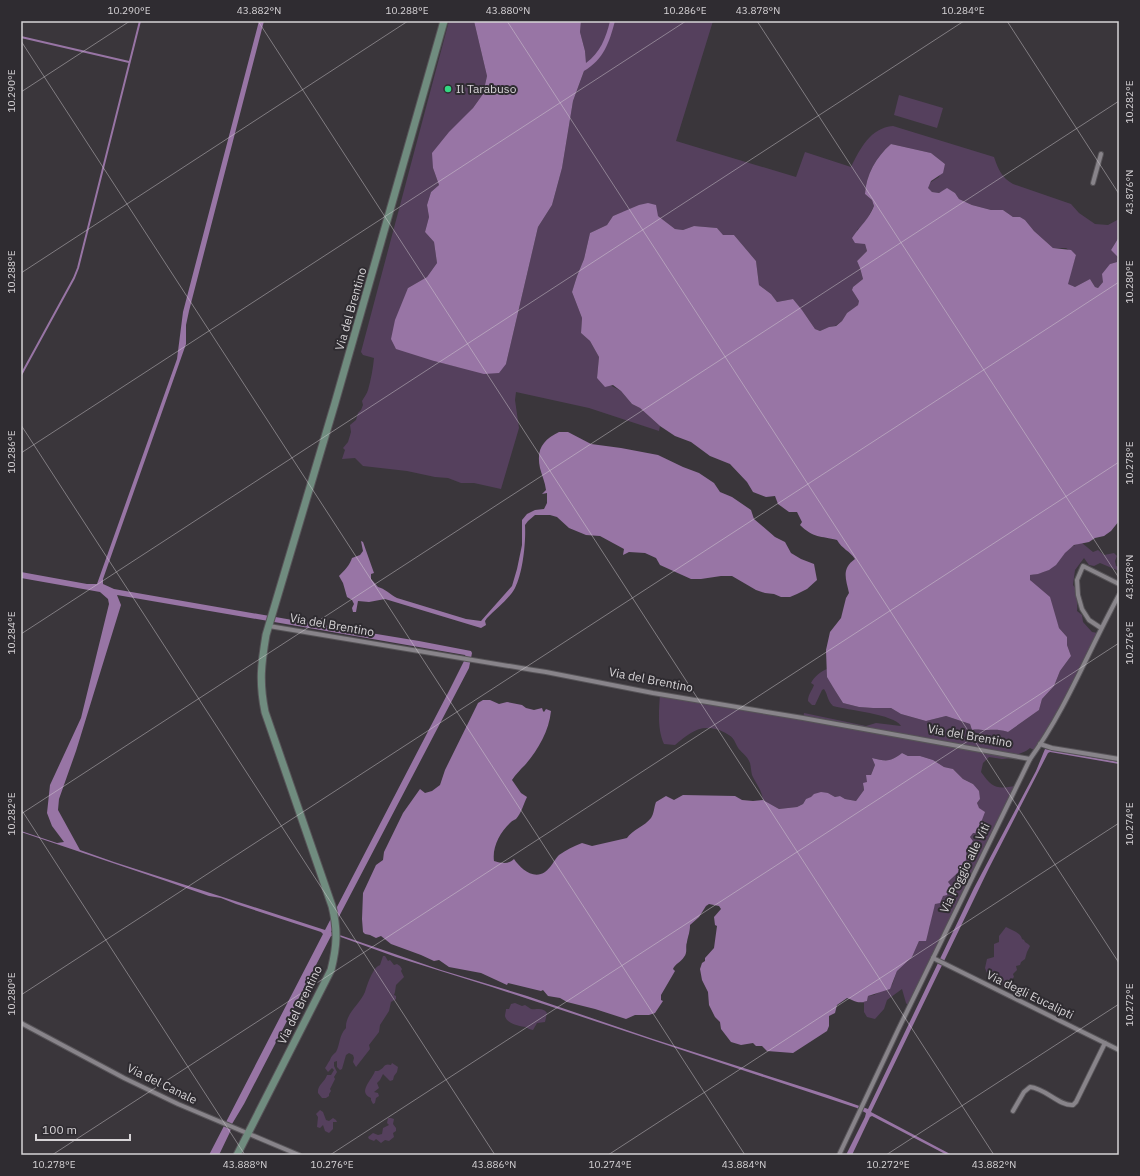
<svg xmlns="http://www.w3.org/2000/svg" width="1140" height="1176" font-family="'IBM Plex Sans',sans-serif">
<rect width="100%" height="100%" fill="#3a363b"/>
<g fill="#55405d">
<path d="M 449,21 L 474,21 L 487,76 L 483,94 L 473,108 L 463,119 L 433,168 L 439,185 L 431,192 L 427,205 L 429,217 L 425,232 L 434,242 L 437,263 L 427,277 L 408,288 L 434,361 L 458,367 L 506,364 L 538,227 L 552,205 L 562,168 L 573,101 L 586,66 L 585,51 L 580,32 L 581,21 L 713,21 L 676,141 L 796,177 L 805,152 L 851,167 C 860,149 870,128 893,126 L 994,157 C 998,169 1002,178 1013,184 L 1071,204 L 1079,213 L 1095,224 L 1108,225 L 1119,219 L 1119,237 L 1111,250 L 1119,257 L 1117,262 L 1110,264 L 1103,282 L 1098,288 L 1095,287 L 1090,279 L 1075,287 L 1067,284 L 1076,255 L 1066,248 L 1053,248 L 1034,231 L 1025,220 L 1020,217 L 1013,217 L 1003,210 L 991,210 L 972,205 L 959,199 L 955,193 L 948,189 L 939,193 L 932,192 L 927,188 L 931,182 L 939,177 L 945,164 L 931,153 L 891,144 C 876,157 866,175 865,194 L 872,200 L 874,206 L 865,223 L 857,230 L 865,244 L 867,251 L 857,261 L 860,268 L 863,279 L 853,287 L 852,290 L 859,301 L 858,305 L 847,313 L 842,321 L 835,326 L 829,327 L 820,331 L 815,329 L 802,310 L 793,299 L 777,302 L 771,294 L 759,285 L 756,261 L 734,235 L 723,236 L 717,228 L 694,226 L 683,230 L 675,229 L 658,216 L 623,212 L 613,216 L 607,225 L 590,233 L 584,259 L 577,276 L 572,292 L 582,318 L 581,333 L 590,341 L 599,357 L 597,378 L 621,391 L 632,404 L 640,408 L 660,426 L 659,431 L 589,408 L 516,392 L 515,400 L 519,428 L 501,489 L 474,483 L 461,483 L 448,478 L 435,477 L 407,471 L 363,466 L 355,458 L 342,459 L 345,450 L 343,448 L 348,442 L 351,432 L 350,425 L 356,420 L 358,413 L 361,410 L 363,405 L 362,401 C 364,397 367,394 368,390 C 371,379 373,369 374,358 L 363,355 L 361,352 Z"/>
<path d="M 899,95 L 943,108 L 937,128 L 894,115 Z"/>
<path d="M 1082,543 L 1093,552 L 1098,550 L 1104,555 L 1114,553 L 1117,556 L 1115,561 L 1116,566 L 1119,567 L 1119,571 L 1100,563 L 1094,566 L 1089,565 L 1084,558 L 1075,570 L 1073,585 L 1076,589 C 1076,596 1078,603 1077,611 L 1082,615 L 1083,622 L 1092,632 L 1098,633 L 1063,706 L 1036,751 L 1030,748 C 1025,753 1017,753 1013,758 L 1002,759 L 989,757 L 983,763 L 981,772 C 993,789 997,789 1016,786 L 909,1007 L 906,1003 L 902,989 L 887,1000 L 884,1009 L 875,1019 L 867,1017 L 864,1012 L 864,1003 L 861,1003 L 867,1001 L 868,996 L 874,995 L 892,985 L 897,971 L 912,957 L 919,941 L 929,929 L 932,912 L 935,904 L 948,882 L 964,866 L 966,851 L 973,841 L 970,837 C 975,829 980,812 977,803 L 980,799 L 973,784 L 963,779 L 953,769 L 944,767 L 933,760 L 920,756 L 908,756 L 902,753 C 889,763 887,761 872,758 L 875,765 L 868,782 L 863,786 L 864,790 L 856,801 L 845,799 L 840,796 L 835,797 L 828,793 L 806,799 L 803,804 L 797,807 L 779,809 L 763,800 C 762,790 756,784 752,775 C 751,771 751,767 750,763 C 747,755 740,752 737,746 C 736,744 735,742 734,740 C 731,735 724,732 719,730 C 699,724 690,733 675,745 L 664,744 C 657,729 659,710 660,694 L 803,718 L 804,713 L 866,726 L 876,723 L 901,726 C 894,714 847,710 833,706 C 827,700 828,695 824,689 L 822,690 L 815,705 L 812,705 L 808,701 C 808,694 812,691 814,685 L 811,683 C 814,677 821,671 827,669 L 828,677 L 836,692 L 843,703 L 859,707 L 873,708 L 891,708 L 901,714 L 926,721 L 946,716 L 970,724 L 972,730 C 977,729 980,730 985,730 C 996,730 997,729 1008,732 L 1039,710 L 1042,699 L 1054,686 L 1060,671 L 1071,656 L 1067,645 L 1067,637 L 1059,628 L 1055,618 L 1030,580 L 1030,575 C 1039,574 1050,571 1056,564 C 1065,554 1067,546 1082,543 Z"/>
<path d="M 1006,927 C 1012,930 1021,933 1022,939 L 1024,940 L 1025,942 L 1028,944 L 1030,946 L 1027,952 L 1025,959 L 1021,962 L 1020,965 L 1016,966 L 1017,970 L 1013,974 L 1014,977 L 1008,983 L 1008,986 L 1006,988 L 1003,988 L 1002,984 L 999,985 L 994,981 L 994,975 L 987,973 L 985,968 L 987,959 L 994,957 L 994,944 L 999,942 L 999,936 Z"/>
<path d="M 383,956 L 385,956 L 388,961 L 390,960 L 394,965 L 397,964 L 400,966 L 402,969 L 401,971 L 404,977 L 396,985 L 395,992 L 394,995 L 396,996 L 396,999 L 391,1002 L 389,1011 L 380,1025 L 379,1032 L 369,1045 L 370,1049 L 356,1067 L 353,1062 L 354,1058 L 353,1055 L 349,1053 L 346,1055 L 342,1069 L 340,1070 L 337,1067 L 337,1061 L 334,1062 L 334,1066 L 337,1072 L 334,1077 L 335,1079 L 330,1089 L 331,1091 L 329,1094 L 329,1096 L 326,1098 L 322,1098 L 318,1093 C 317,1085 325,1082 327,1075 L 331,1075 L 334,1070 L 332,1068 L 328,1072 L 325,1068 C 327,1065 328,1063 330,1060 C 331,1056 334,1054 336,1052 C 340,1045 339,1035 346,1028 C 345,1014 360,1004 365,992 C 367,985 371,974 375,969 C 376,967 378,966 380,965 Z"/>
<path d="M 515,1003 L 522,1006 L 525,1005 L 531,1009 C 538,1010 542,1007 547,1013 L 545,1022 L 537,1023 L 533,1030 L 529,1029 L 526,1027 C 520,1027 506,1023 505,1016 C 505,1014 506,1011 506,1009 L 509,1009 L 511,1004 Z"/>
<path d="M 392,1063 L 398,1067 L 397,1072 L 394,1076 L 393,1080 L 390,1081 L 383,1074 L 380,1080 L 377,1083 L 379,1088 L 374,1092 L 378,1093 L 379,1096 L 376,1098 L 375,1103 L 373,1104 L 371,1100 L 371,1098 C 357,1092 372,1080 375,1071 C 377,1071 379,1071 380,1070 C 385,1067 384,1063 391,1065 Z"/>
<path d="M 320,1110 L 323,1112 L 326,1120 L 329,1121 L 333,1118 L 336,1120 L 337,1122 L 333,1122 L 333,1129 L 329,1133 L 325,1131 L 323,1125 L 320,1128 L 317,1127 L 318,1117 L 316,1114 Z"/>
<path d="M 388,1118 L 391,1118 L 394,1119 L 393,1124 L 396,1128 L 396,1131 L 393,1133 L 394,1137 L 389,1141 L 385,1140 L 381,1143 L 376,1139 L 374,1141 L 369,1139 L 368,1137 L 373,1133 L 378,1135 L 382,1134 L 383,1128 L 389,1125 L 387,1123 Z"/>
</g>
<g fill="#9875a5" fill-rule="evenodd">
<path d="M 259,21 L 264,21 L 189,311 L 186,325 L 186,344 L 103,579 L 103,584 L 114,589 L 304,622 L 419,641 L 471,651 L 472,653 L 469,668 L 331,932 L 441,970 L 527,996 L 653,1039 L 828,1095 L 868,1109 L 974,888 L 1036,771 L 1045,749 L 1119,762 L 1119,764 L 1050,752 L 1048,753 L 989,868 L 871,1112 L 952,1155 L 947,1155 L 872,1116 L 870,1117 L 852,1155 L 846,1155 L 865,1117 L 866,1113 L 857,1108 L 492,987 L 396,957 L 338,936 L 331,936 L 244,1104 L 232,1124 L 230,1132 L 219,1155 L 209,1155 L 323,934 L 321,932 L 236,904 L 221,898 L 209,896 L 166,881 L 21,832 L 21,831 L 57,843 L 64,842 L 52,826 L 47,813 L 50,785 L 81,718 L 109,604 L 108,599 L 100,592 L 21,578 L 21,572 L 87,584 L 97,584 L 177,359 L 183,312 ZM 117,595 L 465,655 L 466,657 L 450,689 L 325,930 L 114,862 L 80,850 L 58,810 L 59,799 L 76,751 L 121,605 Z"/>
<path d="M 474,21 L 581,21 L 580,32 L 585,51 L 586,63 C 600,53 606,38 610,21 L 615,21 C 609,43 604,59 584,71 L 573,101 L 562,168 L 552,205 L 538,227 L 506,364 L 499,373 L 484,374 L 434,361 L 396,349 L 391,339 L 395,320 L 408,288 L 427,277 L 437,263 L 434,242 L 425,232 L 429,217 L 427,205 L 431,192 L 439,185 L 433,168 L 432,153 L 449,132 L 473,108 L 483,94 L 487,76 Z"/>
<path d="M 891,144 L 931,153 L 945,164 L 943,173 L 931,181 L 928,188 L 932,192 L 939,193 L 947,188 L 955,193 L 959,199 L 972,205 L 991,210 L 1003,210 L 1013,217 L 1020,217 L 1025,220 L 1034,231 L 1053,248 L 1071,250 L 1076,255 L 1068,284 L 1075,287 L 1090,279 L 1095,287 L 1098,288 L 1103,282 L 1102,274 L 1110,264 L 1117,262 L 1118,257 L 1111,250 L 1119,237 L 1119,521 L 1111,531 L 1104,536 L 1095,538 L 1089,542 L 1074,545 L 1065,553 L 1056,565 L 1049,570 L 1038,574 L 1030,575 L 1030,580 L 1050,597 L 1059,628 L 1067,637 L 1067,645 L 1071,656 L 1060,671 L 1054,686 L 1042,699 L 1039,710 L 1008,732 C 997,729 996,730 985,730 C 980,730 977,729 972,730 L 970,724 L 946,716 L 926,721 L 901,714 L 891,708 L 873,708 L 859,707 L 843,703 L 836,692 L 827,677 L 826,650 L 830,632 L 841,618 L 846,598 L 849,593 C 846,579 841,569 855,559 C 850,551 842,549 837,540 C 821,536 813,538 800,525 L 802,522 L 797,512 L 789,512 L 778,504 L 775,496 L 766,497 L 753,492 L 747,482 L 730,464 L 710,456 L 691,442 L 675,436 L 660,426 L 640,408 L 632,404 L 621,391 L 613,385 L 605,387 L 597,378 L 599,357 L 590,341 L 581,333 L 582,318 L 572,292 L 577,276 L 584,259 L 590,233 L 607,225 L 613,216 L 639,205 L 648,203 L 656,205 L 658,216 L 675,229 L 683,230 L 694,226 L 717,228 L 723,235 L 734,235 L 756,261 L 759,285 L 771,294 L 777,302 L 793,299 L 802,310 L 815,329 L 820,331 L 829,327 L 836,326 L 842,321 L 847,313 L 858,305 L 859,301 L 852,290 L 853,287 L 863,279 L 860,268 L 857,261 L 867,251 L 865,244 L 855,243 L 852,238 C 860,226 869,219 874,206 L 872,200 L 865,194 C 866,175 876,157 891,144 Z"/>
<path d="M 559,432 L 568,432 L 591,444 L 621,448 L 658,455 L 683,467 L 699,473 L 714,483 L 720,492 L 732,497 L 751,510 L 754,519 L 775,537 L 785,542 L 791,553 L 801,559 L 814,564 L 817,580 L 807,589 L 797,594 L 790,597 L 781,597 L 774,594 L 765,593 L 756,590 L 732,576 L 721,576 L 701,579 L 691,579 L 660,565 L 656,558 L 645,553 L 629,552 L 623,555 L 624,549 L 600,536 L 586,535 L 569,528 L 557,517 L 550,515 L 535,515 L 528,521 L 525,525 C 526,542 523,573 515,588 C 509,599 496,609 487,618 L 485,621 L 486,625 L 481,628 L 385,599 L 369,602 L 358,601 L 356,612 L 353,612 L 352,608 L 354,604 L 352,600 L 347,597 L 343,583 L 339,576 C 344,571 350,565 352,558 L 360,555 L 363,551 L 361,541 L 363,542 L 374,573 L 371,574 L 371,579 L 378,587 C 384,588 391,595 397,598 L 466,619 L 481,621 L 512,586 L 517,569 L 522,545 L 522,520 L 527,514 L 535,510 L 544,509 L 547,503 L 547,493 L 542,494 L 546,490 C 545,482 542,476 540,468 C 536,449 543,440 559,432 Z"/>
<path d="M 483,700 L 490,700 L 499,704 L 507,702 L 522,705 L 526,708 L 534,710 L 542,708 L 543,711 L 544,712 L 546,709 L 551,711 C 549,731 538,750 525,765 C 520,770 516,774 512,780 L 521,793 L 527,797 C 524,803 521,814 516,819 C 514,820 512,821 511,822 C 500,832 492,847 494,861 C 501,863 508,865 514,859 C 520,868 533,880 545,872 C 551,868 554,860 559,855 C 566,850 574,846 582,843 L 592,846 L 627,838 C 632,830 645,826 651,818 C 654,814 654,807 656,802 L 666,796 L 674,800 L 683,795 L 735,796 L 742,800 L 753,801 L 763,800 L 779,809 L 797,807 L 803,804 L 806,799 L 811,797 L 814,794 L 821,792 L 828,793 L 835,797 L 840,796 L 845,799 L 856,801 L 864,790 L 863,783 L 867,782 L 866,775 L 871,775 L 875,765 L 872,758 C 886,761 889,763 902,753 L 908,756 L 920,756 L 933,760 L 944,767 L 953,769 L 963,779 L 973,784 L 979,791 L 980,799 L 977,803 L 979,808 L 985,812 L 977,833 L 973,833 L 970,837 L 973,841 L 966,851 C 969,865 957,873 948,882 L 951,886 L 947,895 L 943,896 L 940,903 L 935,904 L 926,941 L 919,941 L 912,957 L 897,971 L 890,989 L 868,996 L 867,1001 C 858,1004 855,1001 847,998 L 837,1005 L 835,1013 L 829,1016 L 829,1026 L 827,1031 L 793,1053 L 767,1051 L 762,1046 L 756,1046 L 753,1043 L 741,1045 L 731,1042 L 721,1029 L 720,1022 L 715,1017 L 709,1005 L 708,992 L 702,980 L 700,969 L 702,963 L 705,961 L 705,958 L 714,948 L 717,926 L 715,925 L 714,917 L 721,909 L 719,906 L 709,904 L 706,906 L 699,917 L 690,925 C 690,932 688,936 687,942 C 685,947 688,952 684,957 C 681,962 675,964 673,969 L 675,971 L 661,995 L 661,1000 L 663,1001 L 655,1013 L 649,1015 L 635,1015 L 626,1019 L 595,1009 L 567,1002 L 560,998 L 548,996 L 543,990 L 541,991 L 508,983 L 507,985 L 481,973 L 449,967 L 439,960 L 434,961 L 421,955 L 391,944 L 381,936 L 376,938 L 370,935 L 365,934 L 363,932 L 362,919 L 363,893 L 376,865 L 383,860 L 384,852 L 403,813 L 420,789 L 425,793 L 432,791 L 440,785 L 445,770 L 478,703 Z"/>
</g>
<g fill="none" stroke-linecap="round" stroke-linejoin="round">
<g stroke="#9875a5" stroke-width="2">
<path d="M 21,37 L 129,62"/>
<path d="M 21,375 L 74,278 L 78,268 L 140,21"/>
</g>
<defs>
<g id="street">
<path d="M 1093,183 L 1101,154"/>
<path d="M 269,626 L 533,670 L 546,672 L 653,693 L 803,718 L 1030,759"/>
<path d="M 1101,628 L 1089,620 L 1082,609 L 1078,595 L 1077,580 L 1083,566 L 1119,584"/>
<path d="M 1040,744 L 1052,748 L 1119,759"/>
<path d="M 933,958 L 1119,1050"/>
<path d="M 21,1023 L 124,1078 L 178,1104 L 299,1155"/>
<path d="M 1013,1111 L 1024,1092 L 1030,1087 C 1045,1088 1059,1106 1073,1105 L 1076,1102 L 1105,1043"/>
<path d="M 839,1155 L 898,1030 L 1030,759 C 1067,708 1089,649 1119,595"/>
</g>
<path id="secondary" d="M 237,1155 L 331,970 C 337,946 338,930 332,906 L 265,712 C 259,682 261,665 266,635 L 335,403 L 444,21"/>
</defs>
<use href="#street" stroke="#575458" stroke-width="6"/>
<use href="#secondary" stroke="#575458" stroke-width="9"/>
<use href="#street" stroke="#88848a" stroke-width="4"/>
<use href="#secondary" stroke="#708c7f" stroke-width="7"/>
</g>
<path fill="none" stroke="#d6d3d6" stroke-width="1" stroke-opacity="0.45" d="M 258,21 L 994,1155M 507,21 L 1119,963M 757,21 L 1119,578M 1007,21 L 1119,194M 21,41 L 745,1155M 21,92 L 130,21M 21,273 L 408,21M 21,425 L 495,1155M 21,453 L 686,21M 21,634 L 964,21M 21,809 L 245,1155M 21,814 L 1119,101M 21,995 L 1119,282M 52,1155 L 1119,462M 330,1155 L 1119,643M 608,1155 L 1119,823M 886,1155 L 1119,1004"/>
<circle fill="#32d882" stroke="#2f2c31" stroke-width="1.5" cx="448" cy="89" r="4"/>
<g text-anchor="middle" stroke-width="4" stroke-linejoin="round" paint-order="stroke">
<g font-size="12" fill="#d6d3d6" stroke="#2f2c31" text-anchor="start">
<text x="456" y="93">Il Tarabuso</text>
</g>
<g font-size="12" fill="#d6d3d6" stroke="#2f2c31">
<text transform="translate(351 309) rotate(-74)" y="4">Via del Brentino</text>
<text transform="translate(332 625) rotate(10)" y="4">Via del Brentino</text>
<text transform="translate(651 680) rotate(11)" y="4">Via del Brentino</text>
<text transform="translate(970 736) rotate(10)" y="4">Via del Brentino</text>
<text transform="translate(965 868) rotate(-64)" y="4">Via Poggio alle Viti</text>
<text transform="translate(1030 995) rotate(26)" y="4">Via degli Eucalipti</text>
<text transform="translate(300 1005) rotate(-64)" y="4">Via del Brentino</text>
<text transform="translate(162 1084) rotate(26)" y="4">Via del Canale</text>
</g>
</g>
<rect width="1140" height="1176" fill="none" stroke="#2f2c31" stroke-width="44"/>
<path d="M36 1134v6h94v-6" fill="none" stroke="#d6d3d6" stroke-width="2"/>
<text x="42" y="1134" font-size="12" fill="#d6d3d6" stroke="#2f2c31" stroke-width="3" paint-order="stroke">100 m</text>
<rect x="22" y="22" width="1096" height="1132" fill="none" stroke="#d6d3d6" stroke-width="1.5"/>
<g font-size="10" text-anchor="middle" fill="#d6d3d6">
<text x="129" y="14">10.290°E</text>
<text x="259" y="14">43.882°N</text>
<text x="407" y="14">10.288°E</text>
<text x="508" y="14">43.880°N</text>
<text x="685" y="14">10.286°E</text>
<text x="758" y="14">43.878°N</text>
<text x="963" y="14">10.284°E</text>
<text transform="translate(11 91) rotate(-90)" y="4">10.290°E</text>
<text transform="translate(1129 102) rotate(-90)" y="4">10.282°E</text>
<text transform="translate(1129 192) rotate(-90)" y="4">43.876°N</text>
<text transform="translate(11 272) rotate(-90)" y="4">10.288°E</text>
<text transform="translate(1129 282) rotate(-90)" y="4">10.280°E</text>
<text transform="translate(11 452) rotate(-90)" y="4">10.286°E</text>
<text transform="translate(1129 463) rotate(-90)" y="4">10.278°E</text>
<text transform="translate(1129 577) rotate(-90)" y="4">43.878°N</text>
<text transform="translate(11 633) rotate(-90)" y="4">10.284°E</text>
<text transform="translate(1129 643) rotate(-90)" y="4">10.276°E</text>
<text transform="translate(11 814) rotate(-90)" y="4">10.282°E</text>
<text transform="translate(1129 824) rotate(-90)" y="4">10.274°E</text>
<text transform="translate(11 994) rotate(-90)" y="4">10.280°E</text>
<text transform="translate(1129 1005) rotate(-90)" y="4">10.272°E</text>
<text x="54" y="1168">10.278°E</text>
<text x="245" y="1168">43.888°N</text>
<text x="332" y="1168">10.276°E</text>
<text x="494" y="1168">43.886°N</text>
<text x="610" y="1168">10.274°E</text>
<text x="744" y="1168">43.884°N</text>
<text x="888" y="1168">10.272°E</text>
<text x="994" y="1168">43.882°N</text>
</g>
</svg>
